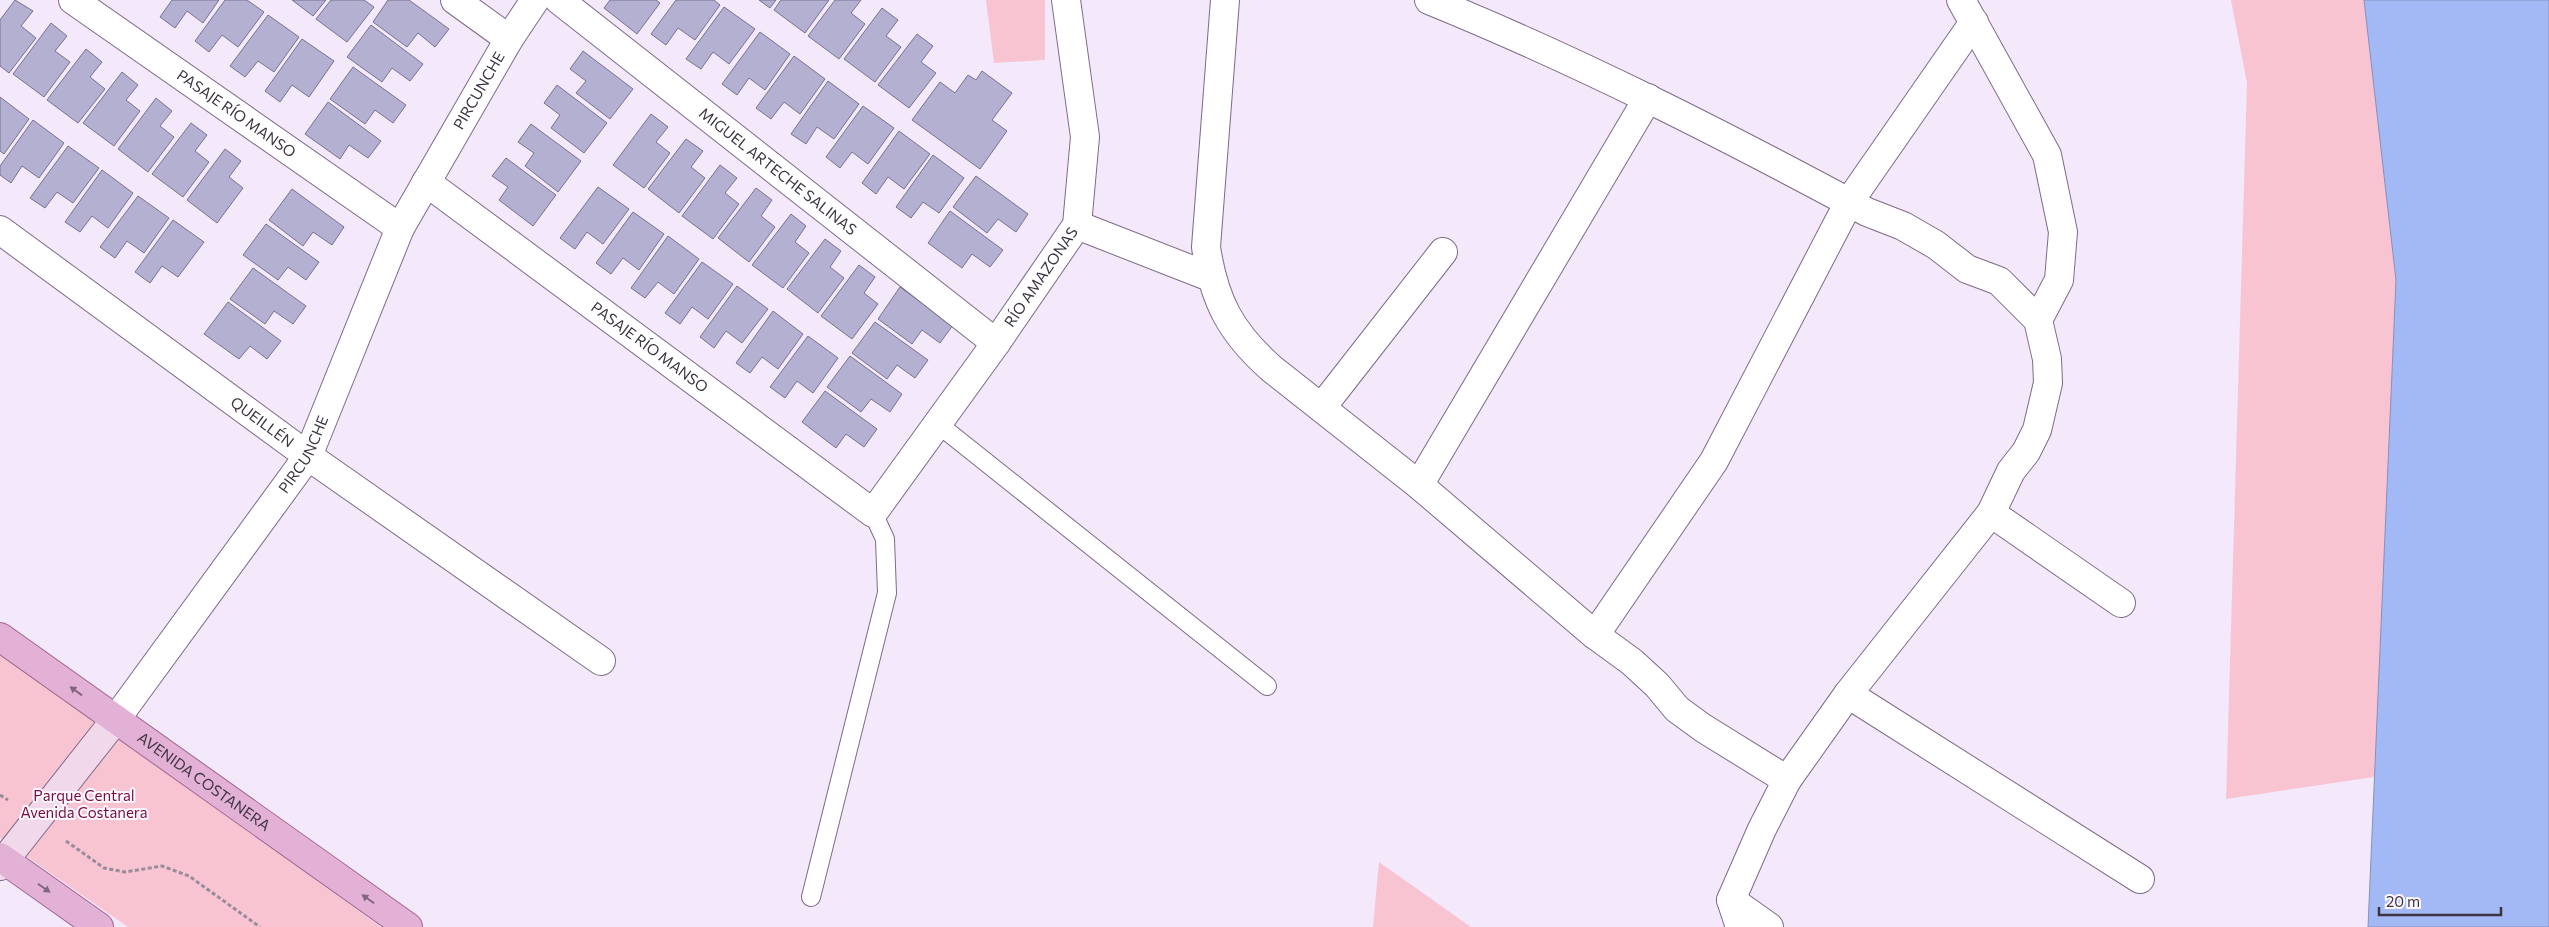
<svg xmlns="http://www.w3.org/2000/svg" width="2549" height="927" font-family="Commissioner,sans-serif">
<rect width="100%" height="100%" fill="#f4e8fb"/>
<g fill="#f9c4d2">
<path d="M 986,0 L 1045,0 L 1045,60 L 994,63 Z"/>
<path d="M 2231,0 L 2549,0 L 2549,751 L 2226,799 L 2247,83 Z"/>
<path d="M 0,651 L 381,927 L 128,927 L 0,838 Z"/>
<path d="M 1379,862 L 1471,927 L 1373,927 Z"/>
</g>
<path fill="#a3b9f5" stroke="#8491bf" d="M 2364,0 L 2549,0 L 2549,927 L 2368,927 L 2396,280 Z"/>
<g fill="#b4b0d1" stroke="#777291">
<path d="M 15,0 L 33,11 L 21,26 L 36,38 L 9,73 L 0,66 L 0,20 Z"/>
<path d="M 172,0 L 219,0 L 203,23 L 187,11 L 175,28 L 160,17 Z"/>
<path d="M 225,0 L 247,0 L 264,12 L 238,47 L 222,35 L 209,52 L 195,41 Z"/>
<path d="M 292,0 L 326,0 L 313,16 Z"/>
<path d="M 331,0 L 364,0 L 374,7 L 347,42 L 316,19 Z"/>
<path d="M 388,0 L 409,0 L 449,29 L 435,47 L 418,33 L 407,47 L 373,22 Z"/>
<path d="M 610,0 L 656,0 L 660,3 L 637,34 L 604,8 Z"/>
<path d="M 676,0 L 714,0 L 720,5 L 695,40 L 678,28 L 666,45 L 651,34 Z"/>
<path d="M 759,0 L 776,0 L 770,8 Z"/>
<path d="M 781,0 L 829,0 L 805,33 L 774,10 Z"/>
<path d="M 835,0 L 861,0 L 851,13 L 865,24 L 839,59 L 808,36 Z"/>
<path d="M 724,7 L 755,29 L 729,64 L 713,52 L 701,69 L 686,59 Z"/>
<path d="M 882,8 L 898,20 L 886,36 L 901,47 L 875,82 L 844,59 Z"/>
<path d="M 268,15 L 299,37 L 274,72 L 258,61 L 245,77 L 230,66 Z"/>
<path d="M 51,23 L 67,36 L 55,51 L 70,62 L 44,97 L 13,74 Z"/>
<path d="M 371,25 L 423,64 L 410,81 L 392,68 L 382,82 L 347,57 Z"/>
<path d="M 760,32 L 790,54 L 765,90 L 749,78 L 737,95 L 722,84 Z"/>
<path d="M 917,34 L 933,46 L 921,62 L 936,73 L 909,108 L 878,85 Z"/>
<path d="M 302,39 L 334,61 L 309,97 L 292,85 L 280,102 L 265,91 Z"/>
<path d="M 86,49 L 102,62 L 90,77 L 105,89 L 78,123 L 47,100 Z"/>
<path d="M 583,51 L 633,89 L 610,119 L 576,93 L 586,81 L 570,69 Z"/>
<path d="M 794,56 L 825,79 L 800,114 L 784,102 L 771,119 L 756,108 Z"/>
<path d="M 353,67 L 406,105 L 393,123 L 375,110 L 365,124 L 330,99 Z"/>
<path d="M 982,71 L 1012,93 L 992,120 L 1007,131 L 980,169 L 912,120 L 940,82 L 955,93 L 968,75 L 976,80 Z"/>
<path d="M 122,72 L 138,85 L 126,100 L 140,111 L 114,146 L 83,123 Z"/>
<path d="M 828,81 L 859,104 L 834,139 L 817,127 L 806,144 L 791,134 Z"/>
<path d="M 557,85 L 607,123 L 584,153 L 551,128 L 560,115 L 544,103 Z"/>
<path d="M 0,97 L 29,119 L 4,154 L 0,151 Z"/>
<path d="M 156,98 L 172,111 L 160,126 L 174,137 L 148,172 L 118,149 Z"/>
<path d="M 328,102 L 381,141 L 368,158 L 349,145 L 340,159 L 305,134 Z"/>
<path d="M 863,106 L 894,128 L 868,164 L 852,152 L 840,168 L 826,157 Z"/>
<path d="M 651,114 L 668,127 L 656,142 L 670,153 L 644,188 L 613,165 Z"/>
<path d="M 33,120 L 64,143 L 39,178 L 22,166 L 11,183 L 0,175 L 0,166 Z"/>
<path d="M 191,123 L 207,135 L 195,151 L 209,162 L 183,197 L 152,174 Z"/>
<path d="M 531,124 L 581,161 L 558,192 L 525,166 L 534,153 L 518,142 Z"/>
<path d="M 899,131 L 930,154 L 904,189 L 888,177 L 876,194 L 862,183 Z"/>
<path d="M 686,139 L 703,151 L 691,167 L 705,178 L 679,213 L 648,189 Z"/>
<path d="M 68,146 L 99,168 L 73,203 L 57,192 L 45,208 L 30,198 Z"/>
<path d="M 225,149 L 241,161 L 229,177 L 243,188 L 217,223 L 187,200 Z"/>
<path d="M 933,155 L 964,178 L 939,213 L 923,202 L 911,218 L 896,207 Z"/>
<path d="M 506,158 L 556,195 L 533,226 L 499,200 L 508,187 L 492,176 Z"/>
<path d="M 720,165 L 737,178 L 725,193 L 739,204 L 713,239 L 682,216 Z"/>
<path d="M 102,170 L 133,193 L 108,228 L 92,216 L 80,232 L 65,222 Z"/>
<path d="M 976,176 L 1028,214 L 1016,232 L 998,219 L 987,233 L 953,207 Z"/>
<path d="M 598,187 L 629,209 L 603,244 L 587,232 L 575,249 L 560,238 Z"/>
<path d="M 756,188 L 772,200 L 761,216 L 775,227 L 749,262 L 718,238 Z"/>
<path d="M 292,189 L 344,227 L 332,245 L 313,232 L 303,246 L 269,220 Z"/>
<path d="M 138,196 L 169,218 L 144,253 L 127,241 L 115,258 L 100,247 Z"/>
<path d="M 950,211 L 1003,250 L 990,267 L 972,254 L 962,268 L 928,243 Z"/>
<path d="M 633,212 L 664,234 L 639,270 L 623,258 L 611,274 L 596,263 Z"/>
<path d="M 791,214 L 806,226 L 795,242 L 809,253 L 783,288 L 752,265 Z"/>
<path d="M 173,220 L 204,242 L 178,277 L 162,266 L 150,283 L 135,272 Z"/>
<path d="M 266,224 L 319,262 L 306,280 L 288,267 L 278,280 L 243,255 Z"/>
<path d="M 668,236 L 699,259 L 674,294 L 658,282 L 645,298 L 631,288 Z"/>
<path d="M 825,239 L 841,251 L 830,267 L 844,278 L 818,313 L 787,289 Z"/>
<path d="M 702,262 L 733,284 L 708,319 L 692,307 L 680,324 L 665,313 Z"/>
<path d="M 859,265 L 875,277 L 864,293 L 878,304 L 852,339 L 821,316 Z"/>
<path d="M 253,268 L 306,306 L 293,324 L 274,311 L 265,324 L 230,299 Z"/>
<path d="M 737,286 L 768,309 L 742,343 L 726,331 L 714,348 L 700,337 Z"/>
<path d="M 900,287 L 953,325 L 940,343 L 922,330 L 912,344 L 878,319 Z"/>
<path d="M 228,302 L 281,341 L 267,359 L 250,346 L 239,359 L 204,334 Z"/>
<path d="M 773,311 L 803,334 L 778,369 L 762,357 L 750,373 L 736,363 Z"/>
<path d="M 875,322 L 928,360 L 915,378 L 897,365 L 887,379 L 852,353 Z"/>
<path d="M 808,336 L 838,358 L 813,393 L 797,381 L 785,398 L 770,387 Z"/>
<path d="M 850,356 L 902,394 L 890,412 L 871,399 L 861,412 L 827,387 Z"/>
<path d="M 825,391 L 877,429 L 864,447 L 846,434 L 836,448 L 802,422 Z"/>
</g>
<g fill="none" stroke-linecap="round" stroke-linejoin="round">
<defs>
<g id="lane">
<path d="M 938,424 L 1267,686"/>
<path d="M 811,897 L 887,593 L 885,539 L 873,513"/>
</g>
<g id="street">
<path id="s1" d="M 73,0 L 400,228"/>
<path d="M 455,0 L 509,39"/>
<path id="s2" d="M 559,0 L 996,343"/>
<path d="M 1225,0 L 1206,247 C 1214,301 1231,333 1272,369 L 1419,485 L 1595,635 L 1632,662 L 1657,685 L 1677,709 L 1703,728 L 1787,780 L 1762,829 L 1731,900 L 1740,927"/>
<path d="M 1429,0 C 1579,61 1724,135 1867,212 L 1903,226 L 1936,245 L 1967,269 L 1999,281 L 2038,320 L 2047,359 L 2048,383 L 2037,430 L 2026,452 L 2011,471 L 1991,513 L 1848,694 L 1787,780"/>
<path d="M 1961,0 L 2047,155 L 2063,232 L 2059,280 L 2038,320"/>
<path id="s3" d="M 426,182 L 873,513 L 996,343 L 1077,225 L 1085,137 L 1066,0"/>
<path d="M 1077,225 L 1210,277"/>
<path id="s4" d="M 0,230 L 308,456 L 601,661"/>
<path d="M 1322,407 L 1443,252"/>
<path d="M 1419,485 L 1648,98"/>
<path d="M 1991,513 L 2121,603"/>
<path d="M 1595,635 L 1714,461 L 1849,202 L 1974,22"/>
<path d="M 1848,694 L 2140,879"/>
<path id="s5" d="M 116,719 L 308,456 L 400,228 L 509,39 L 535,0"/>
<path d="M 1731,900 L 1769,927"/>
</g>
<path id="secondary" d="M 0,866 L 116,719"/>
<g id="primary">
<path id="s6" d="M 0,637 L 408,927"/>
<path d="M 0,857 L 99,927"/>
</g>
</defs>
<use href="#lane" stroke="#7e6b87" stroke-width="20"/>
<use href="#street" stroke="#7e6b87" stroke-width="30"/>
<use href="#secondary" stroke="#7e6b87" stroke-width="30"/>
<use href="#primary" stroke="#9e6490" stroke-width="30"/>
<g stroke="#968c9c" stroke-width="3" stroke-dasharray="4 2.5" stroke-linecap="butt">
<path d="M 0,795 L 8,800"/>
<path d="M 66,841 L 104,868 L 125,872 L 162,866 L 189,876 L 260,927"/>
</g>
<use href="#lane" stroke="#fff" stroke-width="18"/>
<use href="#street" stroke="#fff" stroke-width="28"/>
<use href="#secondary" stroke="#f2d8eb" stroke-width="28"/>
<use href="#primary" stroke="#e4b1d6" stroke-width="28"/>
</g>
<defs><path id="oneway-solid" d="M-6-.8H1V-3.2L6.5 0L1 3.2V.8H-6Z" transform="scale(1.25)"/></defs>
<g fill="#80677d">
<use href="#oneway-solid" transform="translate(76 691) rotate(-144)"/>
<use href="#oneway-solid" transform="translate(44 888) rotate(35)"/>
<use href="#oneway-solid" transform="translate(368 899) rotate(-145)"/>
</g>
<g text-anchor="middle" stroke-width="4" stroke-linejoin="round" paint-order="stroke">
<g font-size="15" fill="#3d3541" stroke="#fdf8ff">
<text dy="5" stroke="none"><textPath href="#s5" startOffset="730">PIRCUNCHE</textPath></text>
<text dy="5" stroke="none"><textPath href="#s1" startOffset="199">PASAJE RÍO MANSO</textPath></text>
<text dy="5" stroke="none"><textPath href="#s2" startOffset="278">MIGUEL ARTECHE SALINAS</textPath></text>
<text dy="5" stroke="none"><textPath href="#s3" startOffset="846">RÍO AMAZONAS</textPath></text>
<text dy="5" stroke="none"><textPath href="#s3" startOffset="278">PASAJE RÍO MANSO</textPath></text>
<text dy="5" stroke="none"><textPath href="#s4" startOffset="325">QUEILLÉN</textPath></text>
<text dy="5" stroke="none"><textPath href="#s5" startOffset="325">PIRCUNCHE</textPath></text>
<text dy="5" stroke="none"><textPath href="#s6" startOffset="250">AVENIDA COSTANERA</textPath></text>
</g>
<g font-size="15" fill="#770d3e" stroke="#fdf8ff">
<text x="84" y="801">Parque Central<tspan x="84" dy="17">Avenida Costanera</tspan></text>
</g>
</g>
<path d="M2379 907v8h122v-8" fill="none" stroke="#3d3541" stroke-width="2.5"/>
<text x="2386" y="907" font-size="15" fill="#3d3541" stroke="#fdf8ff" stroke-width="4" paint-order="stroke">20 m</text>
</svg>
